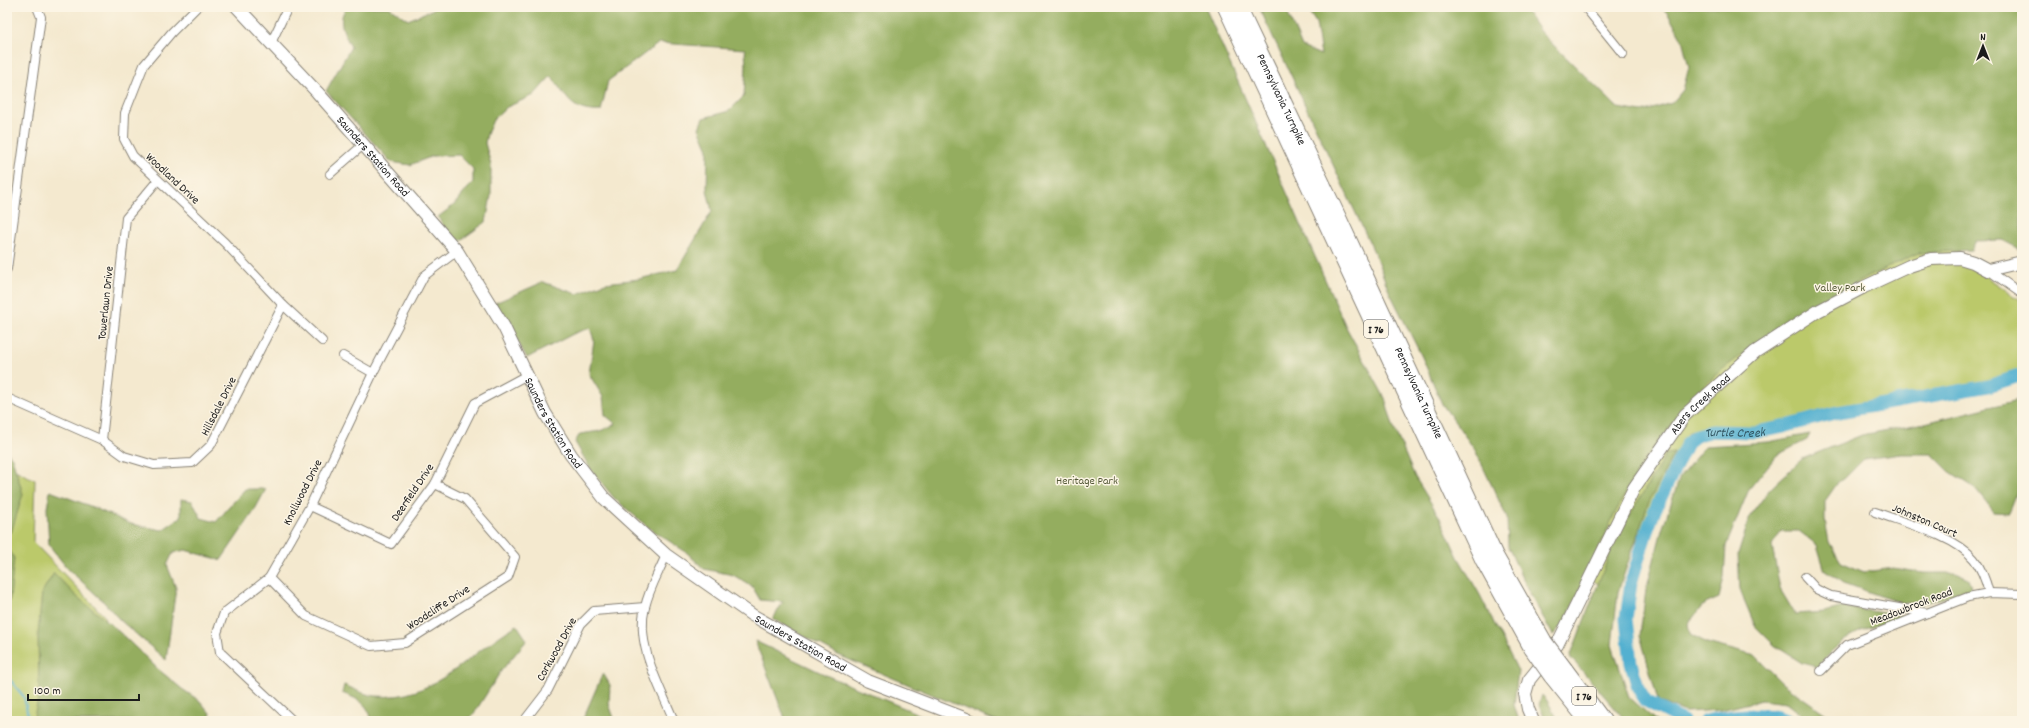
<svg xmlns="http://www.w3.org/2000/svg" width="2029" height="728" font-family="Dekko,sans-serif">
<rect width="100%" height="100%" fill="#fcf5e5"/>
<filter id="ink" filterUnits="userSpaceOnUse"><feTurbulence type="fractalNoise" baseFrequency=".025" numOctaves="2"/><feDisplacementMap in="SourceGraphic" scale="8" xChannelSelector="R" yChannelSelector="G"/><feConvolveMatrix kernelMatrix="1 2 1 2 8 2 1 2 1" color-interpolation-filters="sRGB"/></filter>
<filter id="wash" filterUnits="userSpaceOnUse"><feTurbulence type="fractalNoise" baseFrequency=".012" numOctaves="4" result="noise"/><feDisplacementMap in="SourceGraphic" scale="16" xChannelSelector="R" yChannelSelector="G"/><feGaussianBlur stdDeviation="0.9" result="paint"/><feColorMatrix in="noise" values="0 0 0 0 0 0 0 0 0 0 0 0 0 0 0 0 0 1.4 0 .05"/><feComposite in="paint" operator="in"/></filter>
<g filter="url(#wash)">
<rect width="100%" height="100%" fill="#f4e9cf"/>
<g fill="#bbc96b" stroke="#6c7244">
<path d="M 1952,245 L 1981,273 L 2022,301 L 2022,371 L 1986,384 L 1836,408 L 1782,424 L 1689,432 L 1611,594 L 1585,574 L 1601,283 Z"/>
<path d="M 7,466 L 35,480 L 33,542 L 106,618 L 95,633 L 194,721 L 7,721 Z"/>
</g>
<g fill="#94ad5f" stroke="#58643e">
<path d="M 347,7 L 389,7 L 408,20 L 438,7 L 1205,7 L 1346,327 L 1385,398 L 1393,426 L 1415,477 L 1439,516 L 1458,557 L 1480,595 L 1518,671 L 1514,705 L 1519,721 L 995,721 L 838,655 L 773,619 L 783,602 L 760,600 L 752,586 L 733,575 L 704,569 L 686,552 L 649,528 L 615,499 L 591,470 L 575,442 L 580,434 L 600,431 L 616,424 L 605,415 L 603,397 L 589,374 L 594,340 L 590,328 L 575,333 L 527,358 L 495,303 L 543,282 L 577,294 L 605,283 L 639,279 L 677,270 L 712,211 L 707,190 L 708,149 L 699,128 L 703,118 L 729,111 L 744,96 L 746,66 L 745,49 L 659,43 L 608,81 L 601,111 C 570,113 567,96 551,76 L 534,95 L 507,107 L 493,120 L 487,134 L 485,143 L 491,165 L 491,196 L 486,222 L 458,242 L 444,227 L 438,217 L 454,205 L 473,182 L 473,169 L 459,155 L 433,156 L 410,165 L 391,162 L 326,91 L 351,47 C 344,33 336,20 347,7 Z"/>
<path d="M 1259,7 L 1285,7 L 1302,47 L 1321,55 L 1316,23 L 1306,7 L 1523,7 L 1541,33 L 1618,108 L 1642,112 L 1672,103 L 1683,90 L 1689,67 L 1682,39 L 1668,14 L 1661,7 L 2022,7 L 2022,250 L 2002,240 L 1976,241 L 1971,250 L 1919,253 L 1867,277 L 1773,332 L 1720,371 L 1695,394 L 1640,466 L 1614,515 L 1565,622 L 1553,635 L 1528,590 L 1508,547 L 1507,518 L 1493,488 L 1475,450 L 1442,404 L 1422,357 L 1389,291 L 1374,252 Z"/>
<path d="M 2022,399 C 2022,439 2026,477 2009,513 L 1994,512 L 1975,488 L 1949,471 L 1932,454 L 1901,454 L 1864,459 L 1845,478 L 1839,481 L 1825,501 L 1825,520 L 1829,542 L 1841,562 L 1864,572 L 1894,568 L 1923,573 L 1956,573 L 1968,578 L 1972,590 L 1925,603 L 1900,603 L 1844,583 L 1825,571 L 1817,545 L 1799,531 L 1781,531 L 1772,545 L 1780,589 L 1795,614 L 1825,612 L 1843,607 L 1903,616 C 1889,625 1872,625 1857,633 C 1841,641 1828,654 1817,667 L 1802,663 L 1774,645 L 1755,626 L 1740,590 L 1738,555 L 1750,516 L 1770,489 L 1802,459 L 1862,435 L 1925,423 Z"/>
<path d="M 1810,434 L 1807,440 L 1777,455 L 1749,489 L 1726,546 L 1724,577 L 1719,598 L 1703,605 L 1688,624 L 1690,634 L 1707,643 L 1755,656 L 1783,684 L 1836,721 L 1809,721 L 1786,703 L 1762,700 L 1721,710 L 1685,712 L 1658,701 L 1640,635 L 1646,590 L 1662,530 L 1680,477 L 1705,446 L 1768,442 Z"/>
<path d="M 7,452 L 12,458 L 23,494 L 11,533 L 7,527 Z"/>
<path d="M 1674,453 L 1648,504 L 1618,592 L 1612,645 L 1629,697 L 1656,721 L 1626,721 L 1570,657 L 1615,540 L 1666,454 Z"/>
<path d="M 245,489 L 266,489 L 253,513 L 221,560 L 185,550 L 173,553 L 167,565 L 176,588 L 166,660 L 120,620 L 102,600 L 67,568 L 49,545 L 47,508 L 50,491 L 90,506 L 131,524 L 162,530 L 181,517 L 181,499 L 192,501 L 201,518 L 216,522 Z"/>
<path d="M 7,547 L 14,558 L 10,598 L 7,610 Z"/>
<path d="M 54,573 L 76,596 L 114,627 L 158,669 L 182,689 L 200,701 L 210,713 L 212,721 L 33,721 L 39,695 L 38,635 L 42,592 Z"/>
<path d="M 517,625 L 527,640 L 501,671 L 473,715 L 464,721 L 372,721 C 368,703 358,699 342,693 L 344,685 C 354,689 365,695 376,696 C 434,702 471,651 517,625 Z"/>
<path d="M 755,641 L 828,676 L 935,721 L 786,721 Z"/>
<path d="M 603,673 L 610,685 L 609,704 L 615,721 L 582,721 Z"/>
<path d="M 1542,695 L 1546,699 L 1559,721 L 1546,721 L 1539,705 Z"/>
</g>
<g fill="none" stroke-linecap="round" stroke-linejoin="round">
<path stroke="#52b0d0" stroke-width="2" d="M 7,676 L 24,697 L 29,721"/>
<g stroke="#52b0d0" stroke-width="13">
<path id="s1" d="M 1683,721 L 1646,701 L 1638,688 L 1631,663 L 1626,619 L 1631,583 L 1646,534 L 1655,510 L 1687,443 L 1697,435 L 1712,431 L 1756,432 L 1783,427 L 1838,412 L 1988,386 L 2022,375"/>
<path d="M 1705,721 C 1728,716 1767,710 1788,721"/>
</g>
</g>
</g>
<g filter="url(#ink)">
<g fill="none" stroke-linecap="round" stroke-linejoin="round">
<defs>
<g id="street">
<path d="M 197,7 L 172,32 L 144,65 L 125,113 L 124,139 L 133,156 L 225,243 L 283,305 L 322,341"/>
<path d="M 1585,7 L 1623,54"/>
<path d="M 271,43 L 288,7"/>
<path d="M 330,174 L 363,145"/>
<path d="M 7,269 L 41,17 L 37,7"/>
<path d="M 1988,270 L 2022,294"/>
<path d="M 343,356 L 373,373"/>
<path d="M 7,398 L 102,440 L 124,456 L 154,465 L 192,463 L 211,445 L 283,305"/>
<path d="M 102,440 L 126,218 L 158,180"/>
<path d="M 310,506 L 391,544 L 435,484 L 475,403 L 527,375"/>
<path d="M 1875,512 C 1904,523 1954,535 1974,559 C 1982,569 1986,581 1989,593"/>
<path d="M 666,555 C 659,572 649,589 645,607 C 635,645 660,686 674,721"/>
<path d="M 1805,577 L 1816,589 L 1831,596 L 1927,613"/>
<path d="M 269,578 L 306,616 L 371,646 L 405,643 L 508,577 L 515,557 L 465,499 L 435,484"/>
<path d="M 1821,671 L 1847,645 L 1927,613 L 1968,597 L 1989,593 L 2022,594"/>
<path d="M 293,721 L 220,652 L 217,633 L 224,613 L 269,578 L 310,506 L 373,373 L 424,276 L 457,251"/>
<path d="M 524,721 L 548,690 L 581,624 L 594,611 L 645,607"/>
</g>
<g id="secondary">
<path id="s2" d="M 237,7 L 317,92 L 457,251 L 504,327 L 545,413 L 571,455 L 604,498 L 666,555 L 752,615 L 868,681 L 972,721"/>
<path id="s3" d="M 1533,721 L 1528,709 L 1525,694 L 1529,680 L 1557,645 L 1634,488 L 1685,415 L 1755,352 L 1818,311 L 1864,287 L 1909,266 L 1931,259 L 1960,258 L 1973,262 L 1988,270 L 2022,262"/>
</g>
<g id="highway">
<path d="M 1226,7 L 1484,561 L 1532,648"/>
<path id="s4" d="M 1238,7 L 1334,209 L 1495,556 L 1544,642"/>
<path d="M 1565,670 L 1603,721"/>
<path d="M 1552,676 L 1588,721"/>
</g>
</defs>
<use href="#street" stroke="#888276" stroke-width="10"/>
<use href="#secondary" stroke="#888276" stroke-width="14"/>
<use href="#highway" stroke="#888276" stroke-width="18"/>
<use href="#street" stroke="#fff" stroke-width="8"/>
<use href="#secondary" stroke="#fff" stroke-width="12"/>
<use href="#highway" stroke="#fff" stroke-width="16"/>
<defs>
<g id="highway-bridge">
<path d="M 1544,642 L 1565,670"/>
<path d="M 1532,648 L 1552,676"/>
</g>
</defs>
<use href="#highway-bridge" stroke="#888276" stroke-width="18" stroke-linecap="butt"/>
<use href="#highway-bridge" stroke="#fff" stroke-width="16"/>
</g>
</g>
<g text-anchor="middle" stroke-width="3" stroke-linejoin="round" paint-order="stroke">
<g fill="#fcf5e5" stroke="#5f5d58" stroke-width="1">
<rect x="1364" y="320" width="24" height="18" rx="3"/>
<rect x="1572" y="687" width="24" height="18" rx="3"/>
</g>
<g font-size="11" font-weight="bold" fill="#1c1c1c">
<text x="1376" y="333">I 76</text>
<text x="1584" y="700">I 76</text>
</g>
<g font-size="12" fill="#1c1c1c" stroke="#fcf5e5">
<text dy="4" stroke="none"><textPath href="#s4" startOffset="102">Pennsylvania Turnpike</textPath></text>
<text dy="4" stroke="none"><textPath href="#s2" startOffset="202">Saunders Station Road</textPath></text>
<text transform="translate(173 178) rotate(43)" y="4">Woodland Drive</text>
<text transform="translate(105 303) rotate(-84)" y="4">Towerlawn Drive</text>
<text dy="4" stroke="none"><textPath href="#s4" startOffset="426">Pennsylvania Turnpike</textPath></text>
<text dy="4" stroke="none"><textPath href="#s3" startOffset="370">Abers Creek Road</textPath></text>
<text transform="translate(218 406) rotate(-63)" y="4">Hillsdale Drive</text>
<text dy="4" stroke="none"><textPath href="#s2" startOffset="526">Saunders Station Road</textPath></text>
<text transform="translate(302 492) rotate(-63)" y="4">Knollwood Drive</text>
<text transform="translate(412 492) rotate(-56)" y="4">Deerfield Drive</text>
<text transform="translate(1925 520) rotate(23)" y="4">Johnston Court</text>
<text transform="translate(1911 606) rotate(-21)" y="4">Meadowbrook Road</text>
<text transform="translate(438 607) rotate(-33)" y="4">Woodcliffe Drive</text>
<text dy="4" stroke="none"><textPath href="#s2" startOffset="862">Saunders Station Road</textPath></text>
<text transform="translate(556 649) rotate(-61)" y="4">Corkwood Drive</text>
</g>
<g font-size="12" fill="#545938" stroke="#fcf5e5">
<text x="1840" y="291">Valley Park</text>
<text x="1087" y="484">Heritage Park</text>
</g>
<g font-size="13" font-style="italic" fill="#325764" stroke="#fcf5e5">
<text dy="5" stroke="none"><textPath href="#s1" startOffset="366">Turtle Creek</textPath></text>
</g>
</g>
<rect width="2029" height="728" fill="none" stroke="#fcf5e5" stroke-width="24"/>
<g transform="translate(1983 46)" stroke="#fcf5e5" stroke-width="3" paint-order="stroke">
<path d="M0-3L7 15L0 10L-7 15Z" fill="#1c1c1c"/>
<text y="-6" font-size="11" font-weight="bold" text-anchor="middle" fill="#1c1c1c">N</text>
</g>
<path d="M28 694v6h111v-6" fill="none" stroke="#1c1c1c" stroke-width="2"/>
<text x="34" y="694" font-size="12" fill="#1c1c1c" stroke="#fcf5e5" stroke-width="3" paint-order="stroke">100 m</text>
</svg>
